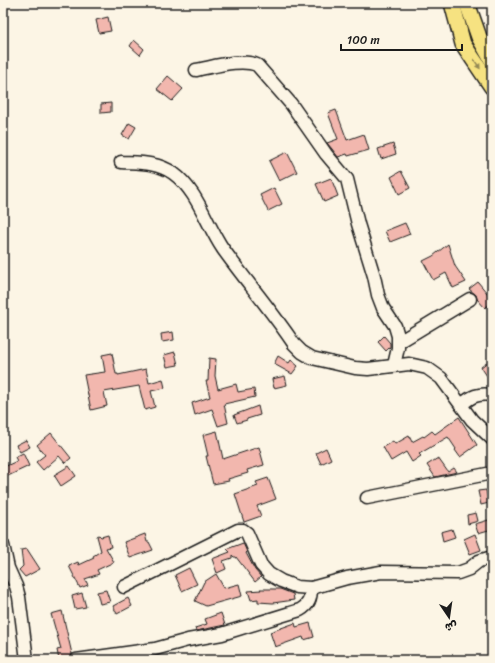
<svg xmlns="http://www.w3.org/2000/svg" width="495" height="663" font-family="Sriracha,'Playpen Sans Arabic',sans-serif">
<rect width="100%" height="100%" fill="#fcf5e5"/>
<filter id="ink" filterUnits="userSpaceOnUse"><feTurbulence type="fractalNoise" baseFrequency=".025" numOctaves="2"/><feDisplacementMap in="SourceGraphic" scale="8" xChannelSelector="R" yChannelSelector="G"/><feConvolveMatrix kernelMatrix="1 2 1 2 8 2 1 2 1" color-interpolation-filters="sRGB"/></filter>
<g filter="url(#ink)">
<g fill="#f2b7ae" stroke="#1c1c1c">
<path d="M 108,17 L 111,31 L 99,33 L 96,20 Z"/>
<path d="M 134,40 L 144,49 L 140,55 L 130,46 Z"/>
<path d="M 168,76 L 183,89 L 172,101 L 157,89 Z"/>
<path d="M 111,103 L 111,112 L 101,113 L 101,104 Z"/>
<path d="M 336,110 L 347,140 L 364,134 L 369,150 L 348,156 L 347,154 L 338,157 L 332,149 L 327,143 L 338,139 L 328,113 Z"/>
<path d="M 129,123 L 136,127 L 129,139 L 122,135 Z"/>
<path d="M 393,144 L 396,154 L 381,159 L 378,149 Z"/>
<path d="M 287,152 L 297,172 L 279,181 L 269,161 Z"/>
<path d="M 401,171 L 410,188 L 399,194 L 391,177 Z"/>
<path d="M 331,178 L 338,196 L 324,202 L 316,184 Z"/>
<path d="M 274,188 L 282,204 L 268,211 L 260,195 Z"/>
<path d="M 405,223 L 410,234 L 390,242 L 385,231 Z"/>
<path d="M 448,244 L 455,266 L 466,282 L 453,288 L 446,273 L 433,280 L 423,261 L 433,256 Z"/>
<path d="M 478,282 L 492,299 L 492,302 L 485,308 L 477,299 L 476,295 L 469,289 Z"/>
<path d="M 173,332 L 174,340 L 162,342 L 161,334 Z"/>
<path d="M 384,336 L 390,343 L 390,347 L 386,351 L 378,342 Z"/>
<path d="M 175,352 L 178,365 L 167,367 L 164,355 Z"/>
<path d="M 112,353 L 116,374 L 118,374 L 118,375 L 146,369 L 149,383 L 163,379 L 165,388 L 151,391 L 155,407 L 145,410 L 139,386 L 104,392 L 107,406 L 91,410 L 84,375 L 105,372 L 102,355 Z"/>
<path d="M 278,356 L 289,363 L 291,360 L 298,366 L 292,374 L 274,364 Z"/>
<path d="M 209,358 L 216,359 L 215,376 L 218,389 L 236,384 L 238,392 L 254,389 L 255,397 L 224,404 L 228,423 L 218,426 L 212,409 L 195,415 L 192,403 L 210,397 L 206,381 L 208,381 Z"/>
<path d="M 492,359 L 492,373 L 487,376 L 481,367 Z"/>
<path d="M 285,376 L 287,385 L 274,388 L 272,379 Z"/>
<path d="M 258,406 L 260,415 L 247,419 L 247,420 L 237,423 L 234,415 Z"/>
<path d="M 459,417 L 477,445 L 460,457 L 455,450 L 456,449 L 448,437 L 419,454 L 421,456 L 412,462 L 406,452 L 391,461 L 383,447 L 393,441 L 395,444 L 409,436 L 412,442 L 423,436 L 424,437 L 432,431 L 435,434 Z"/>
<path d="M 217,431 L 223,459 L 259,447 L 264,465 L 247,470 L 248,473 L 228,479 L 229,481 L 213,484 L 206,456 L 208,456 L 203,435 Z"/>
<path d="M 51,433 L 71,458 L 65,463 L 59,456 L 43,470 L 36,462 L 45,455 L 37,445 Z"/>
<path d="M 26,440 L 30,447 L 20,452 L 16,445 Z"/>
<path d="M 326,448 L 331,459 L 321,464 L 316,453 Z"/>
<path d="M 23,453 L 29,466 L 8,476 L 4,467 L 17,461 L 15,457 Z"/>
<path d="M 438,458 L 448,472 L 454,468 L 457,472 L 435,477 L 427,465 Z"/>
<path d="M 69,466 L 76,476 L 61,486 L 54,475 Z"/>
<path d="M 268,478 L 276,499 L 257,506 L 261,516 L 244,522 L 235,494 L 258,486 L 256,482 Z"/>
<path d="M 486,490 L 489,503 L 481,505 L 478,491 Z"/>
<path d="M 476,513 L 478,521 L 468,524 L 467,515 Z"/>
<path d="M 492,519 L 492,529 L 478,533 L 475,524 Z"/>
<path d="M 452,529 L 455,537 L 443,541 L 441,532 Z"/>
<path d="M 145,534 L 147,542 L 149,542 L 153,550 L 130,558 L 124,542 Z"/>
<path d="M 475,534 L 481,550 L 470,554 L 464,539 Z"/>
<path d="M 99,535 L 101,537 L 108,535 L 111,547 L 106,548 L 114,562 L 97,570 L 99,574 L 85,579 L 88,585 L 80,588 L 69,566 L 78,562 L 79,565 L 94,558 L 93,556 L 101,551 L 97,536 Z"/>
<path d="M 243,543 L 247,552 L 246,553 L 255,570 L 261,577 L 255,582 L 236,557 L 234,557 L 232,555 L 232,558 L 223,561 L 226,569 L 217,573 L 212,559 L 230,552 L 227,549 Z"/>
<path d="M 27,549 L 40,569 L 25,577 L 19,570 L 23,566 L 21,550 Z"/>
<path d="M 189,568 L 197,584 L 182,591 L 175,575 Z"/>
<path d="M 216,574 L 224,588 L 239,584 L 242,596 L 206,606 L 195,601 L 204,582 Z"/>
<path d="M 260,589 L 280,589 L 293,594 L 294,600 L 273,603 L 258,602 L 258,599 L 251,600 L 248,591 L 261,590 Z"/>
<path d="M 106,590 L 110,602 L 100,604 L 97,592 Z"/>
<path d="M 82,593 L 86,607 L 75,609 L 72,596 Z"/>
<path d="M 128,598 L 132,606 L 117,614 L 113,606 Z"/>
<path d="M 62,611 L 72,654 L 69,658 L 59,660 L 57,650 L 61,649 L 51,614 Z"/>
<path d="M 221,613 L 225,625 L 196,631 L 195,628 L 207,624 L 205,619 Z"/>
<path d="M 295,623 L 296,627 L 310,623 L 314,637 L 304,640 L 303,637 L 275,647 L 270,632 Z"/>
</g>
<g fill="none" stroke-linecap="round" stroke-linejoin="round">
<defs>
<g id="minor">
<path d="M 196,70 C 213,67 241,58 257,65 L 291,104 L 326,154 L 347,179 L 358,224 L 374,276 L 378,295 L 383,308 L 395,326 L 398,336 L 398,348 L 394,365"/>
<path d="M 121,162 C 140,163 157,162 173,173 C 198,191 206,224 223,249 C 246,281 272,311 294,344 L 302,352 L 312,358 L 355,368 L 368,369 L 409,364 L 427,368 L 441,378 L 472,420 L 492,439"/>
<path d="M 399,342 L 470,299"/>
<path d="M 461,405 C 472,396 478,393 492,395"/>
<path d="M 367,498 L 492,473"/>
<path d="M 3,545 L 8,568 L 16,586 L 19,597 L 27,660"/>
<path d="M 124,587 L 238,530 L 243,530 L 247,533 L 261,565 L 269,574 L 281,581 L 297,587 L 311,588 L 347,578 L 381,572 L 458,573 L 469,569 L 479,561 L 492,557"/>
<path d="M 76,660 L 155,649 L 188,640 L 222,634 L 300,610 C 309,605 311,598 311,588"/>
</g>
<g id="major">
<path d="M 452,3 L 463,44 L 492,87"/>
<path d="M 467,3 L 479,37 L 492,60"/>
</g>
</defs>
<use href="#minor" stroke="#1c1c1c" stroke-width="15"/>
<use href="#major" stroke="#1c1c1c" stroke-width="18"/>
<use href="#minor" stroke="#fcf5e5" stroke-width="12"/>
<use href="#major" stroke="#f6e281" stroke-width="15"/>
</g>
<defs><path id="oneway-solid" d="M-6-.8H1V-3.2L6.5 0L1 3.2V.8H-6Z"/></defs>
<use fill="#948954" href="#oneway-solid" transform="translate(477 64) rotate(56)"/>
</g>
<rect width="495" height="663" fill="none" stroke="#fcf5e5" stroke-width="16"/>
<rect x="8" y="8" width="479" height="647" fill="none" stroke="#1c1c1c" stroke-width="1.5" filter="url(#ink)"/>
<g transform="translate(449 617) rotate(167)" stroke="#fcf5e5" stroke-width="3" paint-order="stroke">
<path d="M0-3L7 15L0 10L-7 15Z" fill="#1c1c1c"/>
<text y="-6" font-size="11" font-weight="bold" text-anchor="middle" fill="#1c1c1c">ش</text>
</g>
<path d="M341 44v6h121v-6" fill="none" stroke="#1c1c1c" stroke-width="2"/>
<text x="347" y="44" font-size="12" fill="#1c1c1c" stroke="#fcf5e5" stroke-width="3" paint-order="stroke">100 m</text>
</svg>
